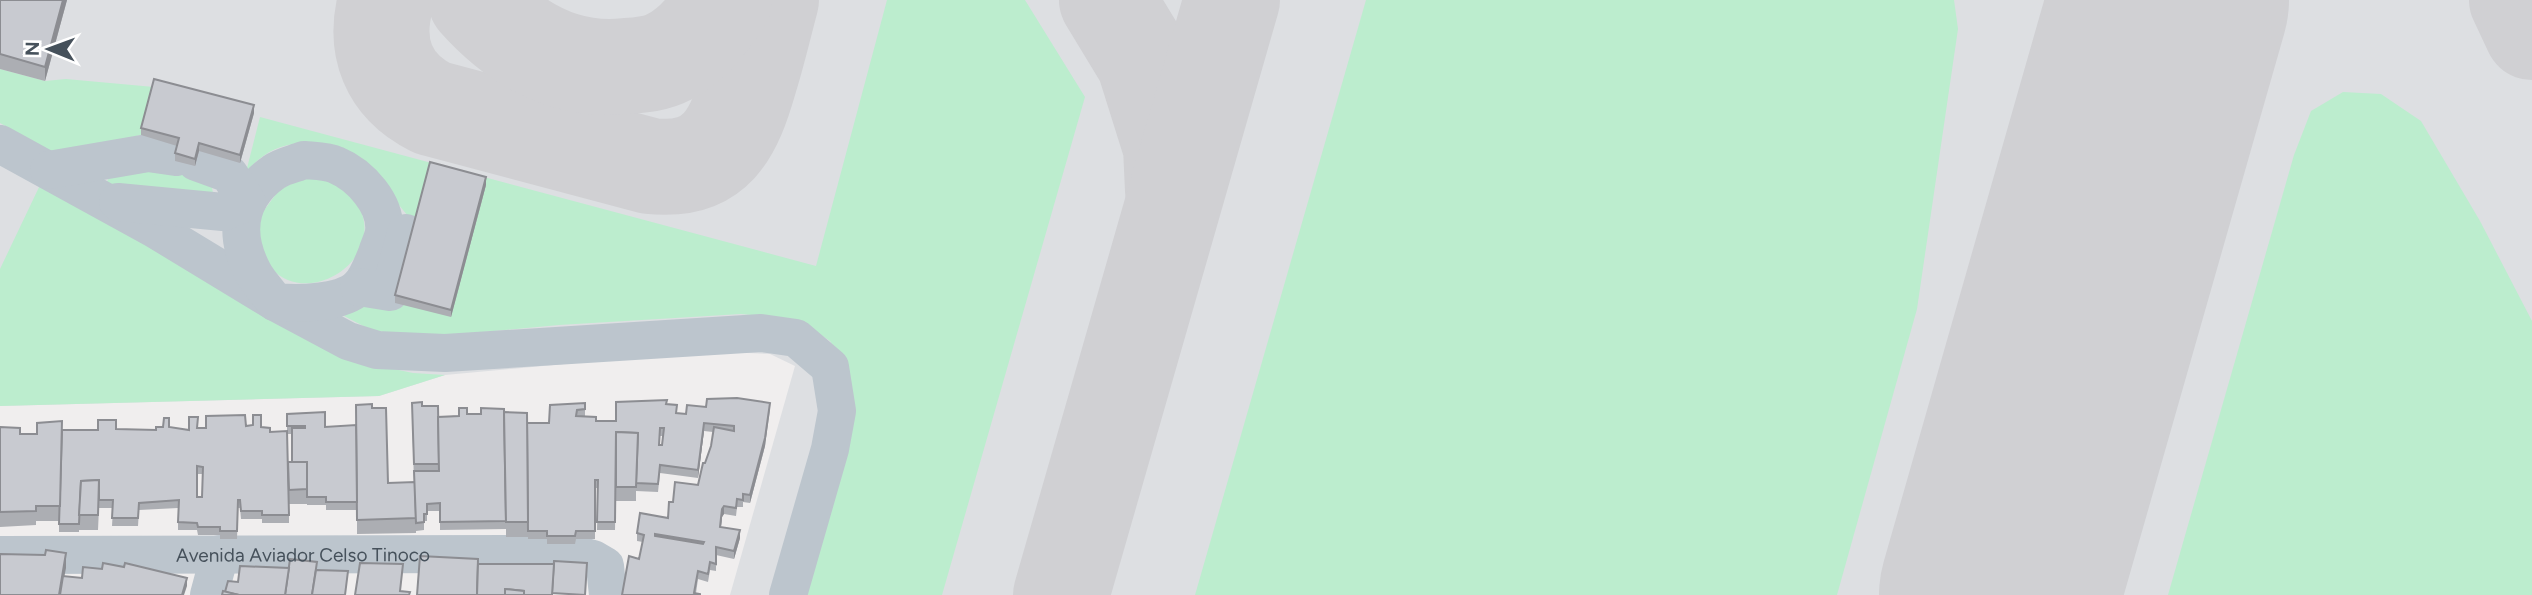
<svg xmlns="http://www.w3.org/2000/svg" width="2532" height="595" font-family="Figtree,sans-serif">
<rect width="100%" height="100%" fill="#f0eeee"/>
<path fill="#dddfe2" d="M 0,0 L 2532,0 L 2532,595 L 730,595 L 795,366 L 770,354 L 705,351 L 445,375 L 379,396 L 0,406 Z"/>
<g fill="#bcedce">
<path d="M 887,0 L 1025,0 L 1085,97 L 942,595 L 804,595 L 843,361 L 830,341 L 812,329 L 772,317 L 741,314 L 559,325 L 483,332 L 442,341 L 371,330 L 344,316 L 414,232 L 408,216 L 389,193 L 301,143 C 277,145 262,154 246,172 L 260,117 L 816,266 Z"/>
<path d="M 1366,0 L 1954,0 L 1958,29 L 1917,309 L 1837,595 L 1195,595 Z"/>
<path d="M 0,69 L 45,81 L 66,79 L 154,87 L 141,135 L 55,154 L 0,123 Z"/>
<path d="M 2343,92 L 2381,94 L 2421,121 L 2480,221 L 2532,321 L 2532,595 L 2168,595 L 2294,155 L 2311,111 Z"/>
<path d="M 152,163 L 211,181 L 214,200 L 106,184 L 110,175 Z"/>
<path d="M 290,175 L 336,179 C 344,189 358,202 362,214 C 379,263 308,307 272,269 C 264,261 258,235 254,224 Z"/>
<path d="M 41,183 L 370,364 L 413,373 L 445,375 L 379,396 L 0,406 L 0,269 Z"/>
</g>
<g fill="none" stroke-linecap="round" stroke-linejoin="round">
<g stroke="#d0d0d3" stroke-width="96">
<path d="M 386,0 C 373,47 388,86 432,108 L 650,166 C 717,173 734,134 750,78 C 758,52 764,26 771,0"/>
<path d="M 476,0 C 516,45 566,73 627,66 C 641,65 656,64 669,57 C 693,45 710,23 724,0"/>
<path d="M 1107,0 L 1144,61 L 1171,147 L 1173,190"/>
<path d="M 2517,0 L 2532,32"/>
<path d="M 2149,73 L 2171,25 L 2186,0"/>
<path d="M 1061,595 L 1232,0"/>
</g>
<path stroke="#d0d0d3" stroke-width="240" d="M 1999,595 L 2169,0"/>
<g stroke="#bcc5cd" stroke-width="38">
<path d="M 0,144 L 153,228 L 275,302 L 348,341 L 377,350 L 445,353 L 761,333 L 796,338 L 830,367 L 837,411 L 830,449 L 788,595"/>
<path d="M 304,160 C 314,161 327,161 336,165 C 360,175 387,204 384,232 C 383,239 379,246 377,253 C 373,263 367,279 359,287 C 341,304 298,304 275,302 C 268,292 258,282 253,272 C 233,234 238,197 274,172 C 282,166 294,164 304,160 Z"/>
<path d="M 49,170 L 148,153 L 176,157"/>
<path d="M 118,202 L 223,212 L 247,202 L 229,174 L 196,162"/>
<path d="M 359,287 L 390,292 L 406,233"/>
<path id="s1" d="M 0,555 L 575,554 L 593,559 L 605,566 L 608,595"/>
<path d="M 209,595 L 220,554"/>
</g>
</g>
<g fill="#acaeb3" fill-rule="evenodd">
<path d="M 0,0 L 67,0 L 45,81 L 0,69 Z"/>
<path d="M 254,113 L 240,163 L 199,151 L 195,166 L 175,161 L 175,153 L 177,146 L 141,135 L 141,128 Z"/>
<path d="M 486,185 L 451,317 L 395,303 L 395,295 Z"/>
<path d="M 585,403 L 585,416 L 596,421 L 616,421 L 667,404 L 677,413 L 686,414 L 706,407 L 770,410 L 765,446 L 750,503 L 743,502 L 743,507 L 737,507 L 736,516 L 724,514 L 722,517 L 721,527 L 740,538 L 734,559 L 716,555 L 716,571 L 710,570 L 708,582 L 698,579 L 696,593 L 622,595 L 639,559 L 643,542 L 637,541 L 637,533 L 668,518 L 673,502 L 698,485 L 711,446 L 713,432 L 704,431 L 698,478 L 660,473 L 658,492 L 636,491 L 636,501 L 616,501 L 616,471 L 615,530 L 597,530 L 598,488 L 595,488 L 595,539 L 576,539 L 575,544 L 547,544 L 547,539 L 528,539 L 528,537 L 506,537 L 506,529 L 440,530 L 440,511 L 427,511 L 427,521 L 424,521 L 424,530 L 416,531 L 416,533 L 357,534 L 357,510 L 326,510 L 326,505 L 307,505 L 307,502 L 307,504 L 289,504 L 289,523 L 262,523 L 262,519 L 241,519 L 240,508 L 238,508 L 237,539 L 220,539 L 220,535 L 198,535 L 197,530 L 178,530 L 178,508 L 139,510 L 138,526 L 112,526 L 113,508 L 99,508 L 98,530 L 79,530 L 79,532 L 59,532 L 59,521 L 36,521 L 36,525 L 0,527 L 0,427 L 20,434 L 37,434 L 62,430 L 116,429 L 156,430 L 169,427 L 189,430 L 198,428 L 246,426 L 261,427 L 270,432 L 288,462 L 292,462 L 292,434 L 287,434 L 287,414 L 325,427 L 356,425 L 372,408 L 388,483 L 414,482 L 412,417 L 422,406 L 438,417 L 504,412 L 528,508 L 549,423 ZM 660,436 L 663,436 L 662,445 L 660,445 ZM 197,474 L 203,474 L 202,497 L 197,497 Z"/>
</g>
<g fill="#8c8d92">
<path d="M 63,0 L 67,0 L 45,81 L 45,67 Z"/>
<path d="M 254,105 L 254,113 L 240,163 L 240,155 Z"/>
<path d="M 199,143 L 199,151 L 195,166 L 195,159 Z"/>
<path d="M 486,177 L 486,185 L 451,317 L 451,310 Z"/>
<path d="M 770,403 L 765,446 L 750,503 L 750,495 Z"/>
<path d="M 704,423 L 704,431 L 698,478 L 698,470 Z"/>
<path d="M 724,506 L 724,514 L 722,517 L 720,535 L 722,509 Z"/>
<path d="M 740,530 L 740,538 L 734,559 L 734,551 Z"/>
<path d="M 66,553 L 66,568 L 61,595 L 59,595 Z"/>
<path d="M 187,578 L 187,586 L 184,595 L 182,595 Z"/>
</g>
<g fill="#c8cad0" stroke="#8c8d92" stroke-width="2" fill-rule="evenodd">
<path d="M 0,0 L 63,0 L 45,67 L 0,54 Z"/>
<path d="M 154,79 L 254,105 L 240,155 L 199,143 L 195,159 L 175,153 L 179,138 L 141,128 Z"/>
<path d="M 430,162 L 486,177 L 451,310 L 395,295 Z"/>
<path d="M 737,398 L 770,403 L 765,438 L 750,495 L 743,494 L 743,500 L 737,499 L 736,508 L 724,506 L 722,509 L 720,527 L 740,530 L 734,551 L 716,547 L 716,564 L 710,562 L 708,574 L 698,571 L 694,593 L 700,594 L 700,595 L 622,595 L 629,556 L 639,559 L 644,535 L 637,533 L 640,513 L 668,518 L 669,502 L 673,502 L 675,482 L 698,485 L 703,463 L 705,463 L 711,446 L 714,427 L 734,431 L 734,426 L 704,423 L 698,470 L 660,465 L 658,484 L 636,483 L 638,433 L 616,432 L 615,522 L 597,522 L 598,480 L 595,480 L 595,531 L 576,531 L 575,536 L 547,536 L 547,531 L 528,531 L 527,423 L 549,423 L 550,405 L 585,403 L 585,409 L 577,410 L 576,416 L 596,417 L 596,421 L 616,421 L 616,402 L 667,400 L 666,404 L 677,405 L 676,413 L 686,414 L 687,405 L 706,407 L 707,399 ZM 660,428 L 664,428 L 662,445 L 659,445 ZM 655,534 L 704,542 L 703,544 L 655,536 Z"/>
<path d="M 422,402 L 422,406 L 438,406 L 439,464 L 414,464 L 412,403 Z"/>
<path d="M 372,404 L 372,408 L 386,408 L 388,483 L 415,482 L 416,518 L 357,520 L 356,405 Z"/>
<path d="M 459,408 L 467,408 L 467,414 L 481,414 L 481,408 L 504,409 L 506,521 L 440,522 L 440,503 L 427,504 L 427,514 L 424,514 L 424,522 L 416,523 L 414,471 L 439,471 L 438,417 L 459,416 Z"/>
<path d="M 325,412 L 325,427 L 356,425 L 357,502 L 326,502 L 326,497 L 307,497 L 307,462 L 292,462 L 292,428 L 305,428 L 305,426 L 287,426 L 287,414 Z"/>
<path d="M 504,412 L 527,413 L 528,522 L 506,522 Z"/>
<path d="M 245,415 L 246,426 L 253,425 L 253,415 L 261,415 L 261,427 L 270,428 L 270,432 L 287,431 L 289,515 L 262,515 L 262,511 L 241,511 L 240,500 L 238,500 L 237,531 L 220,531 L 220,527 L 198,527 L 197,523 L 178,522 L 179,500 L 139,503 L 138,518 L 112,518 L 113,500 L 99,500 L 99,480 L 81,481 L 79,524 L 59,524 L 62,430 L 98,430 L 98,420 L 116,420 L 116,429 L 156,430 L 156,427 L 163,427 L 164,418 L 169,418 L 169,427 L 189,430 L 189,417 L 198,417 L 197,428 L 206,428 L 206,416 ZM 197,466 L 203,467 L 202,497 L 197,497 Z"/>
<path d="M 62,421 L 60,506 L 36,506 L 36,511 L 0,512 L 0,427 L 20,428 L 20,434 L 37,434 L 37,423 Z"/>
<path d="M 616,432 L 638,433 L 636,487 L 616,487 Z"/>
<path d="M 288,462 L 307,462 L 307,489 L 289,490 Z"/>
<path d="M 99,480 L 98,515 L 79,515 L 81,481 Z"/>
<path d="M 46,550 L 66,553 L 59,595 L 0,595 L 0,554 L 45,555 Z"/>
<path d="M 420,556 L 478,559 L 477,595 L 417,595 Z"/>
<path d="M 290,559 L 317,562 L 312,595 L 285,595 Z"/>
<path d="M 554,561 L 587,563 L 585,595 L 552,593 Z"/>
<path d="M 103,563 L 124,567 L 125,563 L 187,578 L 182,595 L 60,595 L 63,576 L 82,578 L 83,567 L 102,569 Z"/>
<path d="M 360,563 L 403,564 L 400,591 L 410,592 L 409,595 L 355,595 Z"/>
<path d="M 478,564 L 554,564 L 552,595 L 524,595 L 524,591 L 505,589 L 505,595 L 477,595 Z"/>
<path d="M 240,566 L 289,568 L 285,595 L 239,595 L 225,592 L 228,581 L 238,582 Z"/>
<path d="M 316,570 L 348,571 L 345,595 L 312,595 Z"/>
<path d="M 505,589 L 524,591 L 524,595 L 505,595 Z"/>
<path d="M 223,591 L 239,595 L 222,595 Z"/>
</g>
<g text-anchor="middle" stroke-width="5" stroke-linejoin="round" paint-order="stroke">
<g font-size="19" fill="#46515b" stroke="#fff">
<text dy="7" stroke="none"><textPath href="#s1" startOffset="303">Avenida Aviador Celso Tinoco</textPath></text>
</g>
</g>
<g transform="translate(49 49) rotate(271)" stroke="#ffffff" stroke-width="5" paint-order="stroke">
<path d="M0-5L12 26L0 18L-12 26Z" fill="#46515b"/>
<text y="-10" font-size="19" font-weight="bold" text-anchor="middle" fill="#46515b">N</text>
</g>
</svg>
